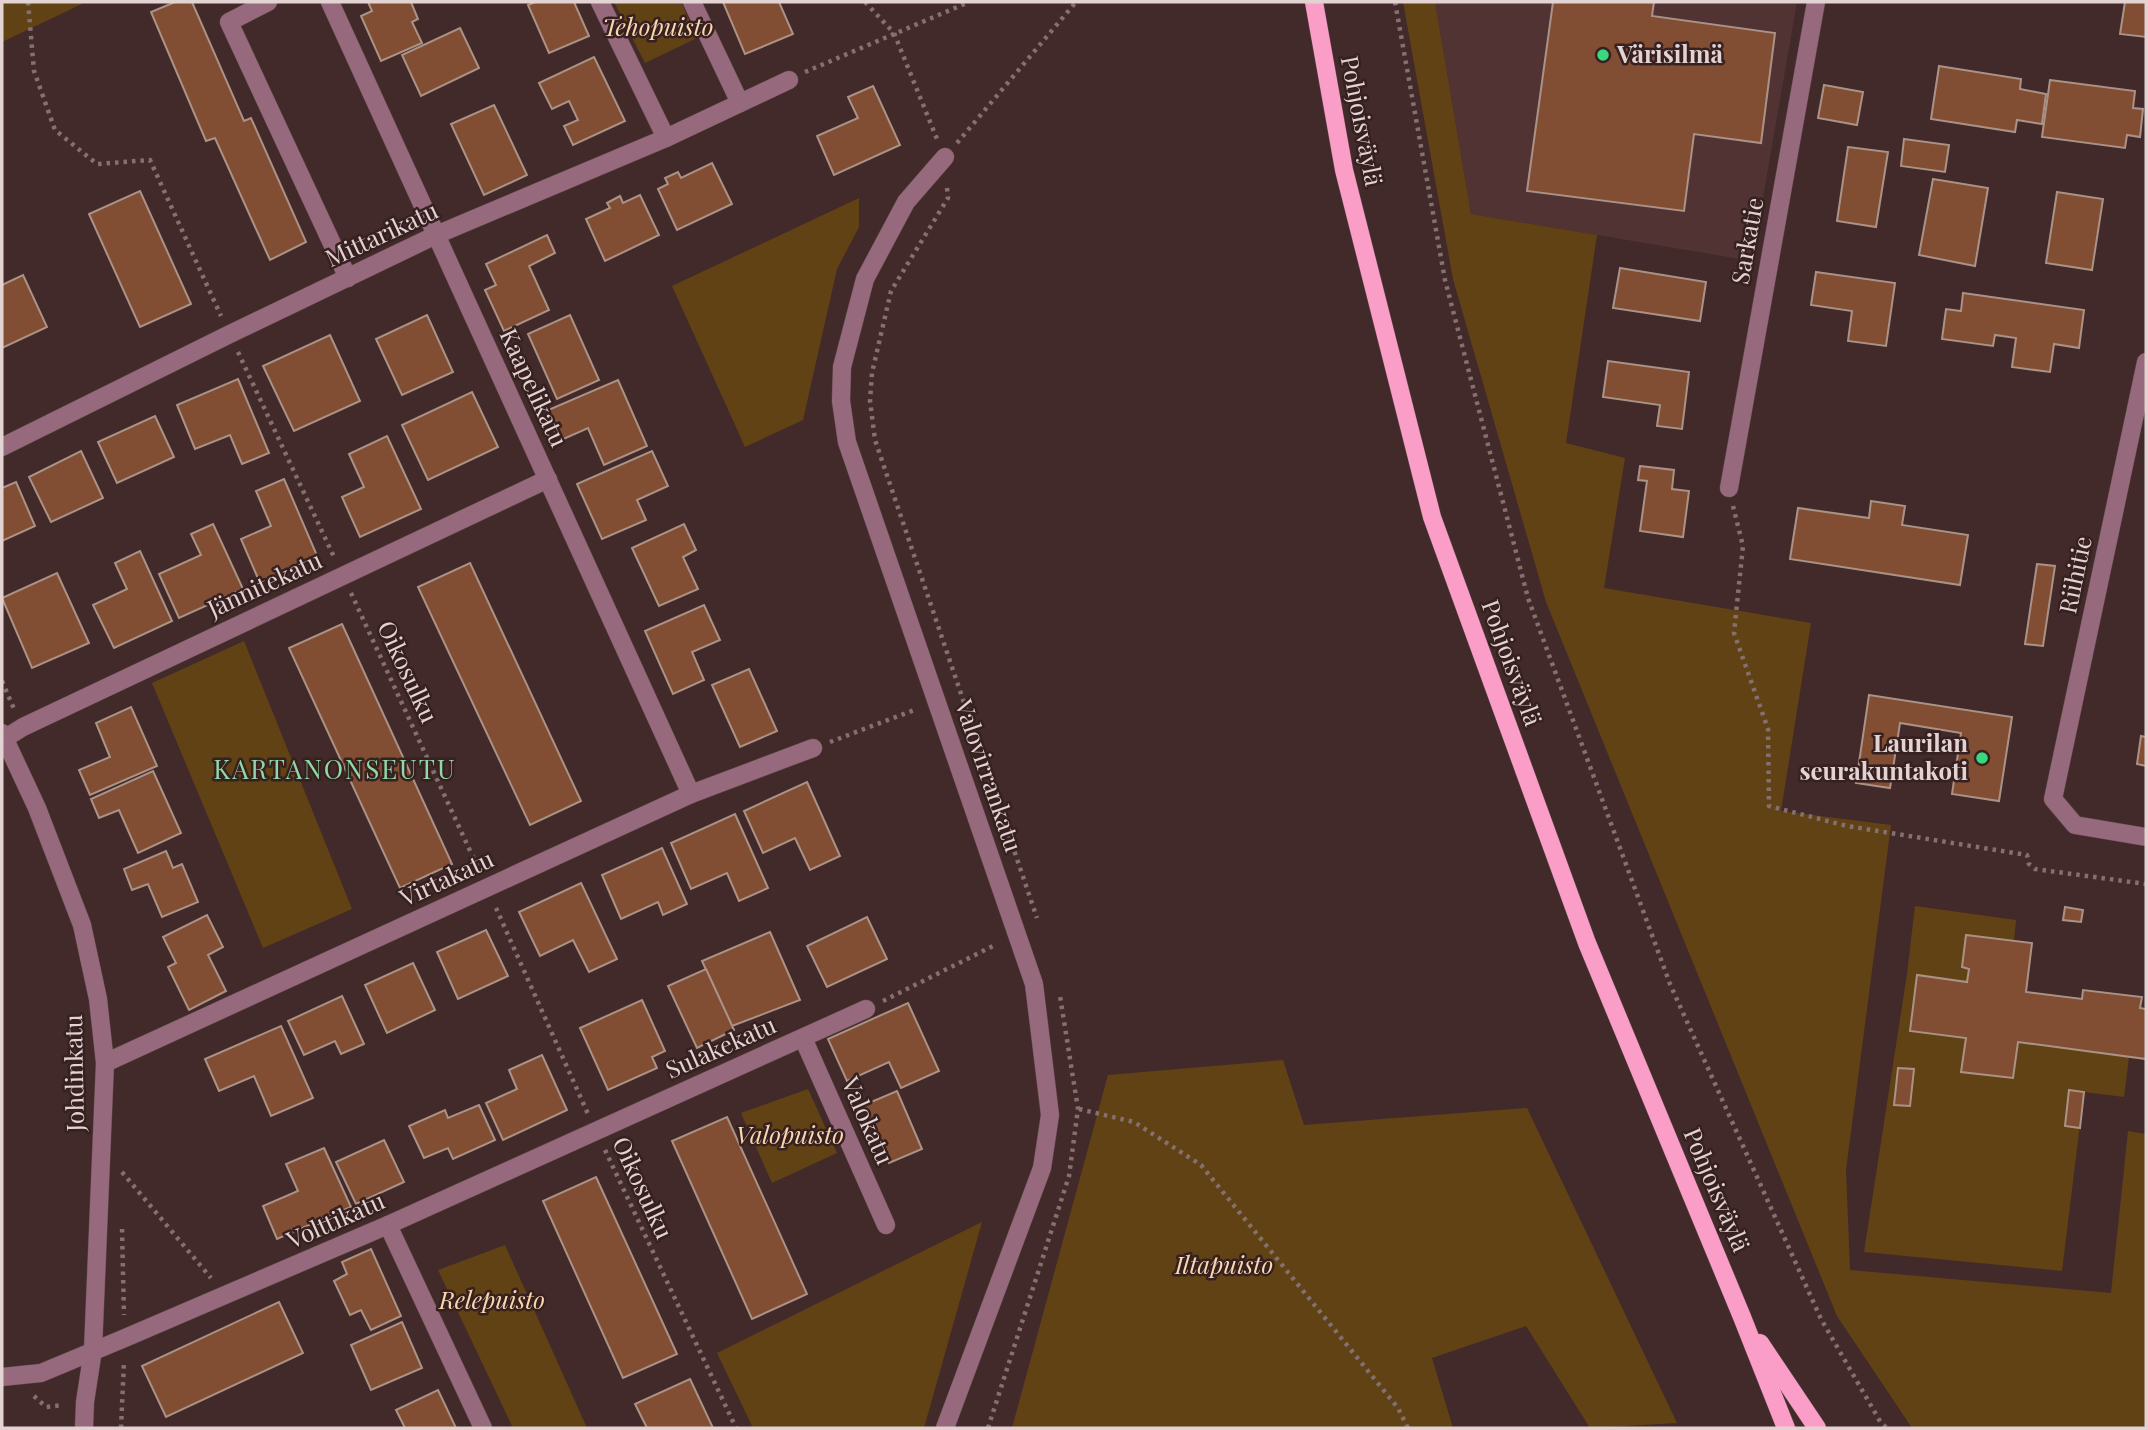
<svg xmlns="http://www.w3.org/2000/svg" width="2148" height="1430" font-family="'Playfair Display',serif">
<rect width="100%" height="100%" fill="#422a2a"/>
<path fill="#523334" d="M 1435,2 L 1797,2 L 1752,261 L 1471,214 Z"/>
<g fill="#614215">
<path d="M 2,2 L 86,2 L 2,42 Z"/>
<path d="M 614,2 L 681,2 L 697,38 L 645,63 Z"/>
<path d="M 1403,2 L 1435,2 L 1471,214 L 1597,235 L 1566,443 L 1625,458 L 1604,588 L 1811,623 L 1781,811 L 1891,825 L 1846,1170 L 1850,1270 L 2111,1293 L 2128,1131 L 2146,1134 L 2146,1428 L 1912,1428 L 1837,1316 L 1546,602 L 1453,279 Z"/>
<path d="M 859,198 L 859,227 L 837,269 L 803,420 L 745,447 L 672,286 Z"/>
<path d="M 244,641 L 352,909 L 263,948 L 152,683 Z"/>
<path d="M 1915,906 L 2016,920 L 2014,941 L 1962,966 L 1969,969 L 1967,982 L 1917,975 L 1910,1031 L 1966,1038 L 1961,1072 L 2012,1078 L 2018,1042 L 2129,1057 L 2124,1097 L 2084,1092 L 2062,1271 L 1864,1252 L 1907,974 Z"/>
<path d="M 1283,1060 L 1304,1125 L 1527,1108 L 1677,1423 L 1590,1428 L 1526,1326 L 1432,1358 L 1453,1428 L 1012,1428 L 1108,1075 Z"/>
<path d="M 808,1089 L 837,1153 L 772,1183 L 741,1113 Z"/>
<path d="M 982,1222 L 924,1428 L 753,1428 L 717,1353 Z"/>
<path d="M 505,1245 L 587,1428 L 513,1428 L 438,1270 Z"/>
</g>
<g fill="#814d33" stroke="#ab9286" stroke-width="2">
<path d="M 175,2 L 192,2 L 244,121 L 251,118 L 306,242 L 270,260 L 215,138 L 206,141 L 151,12 Z"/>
<path d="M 368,2 L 411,2 L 418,19 L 412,22 L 422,43 L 381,61 L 361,16 L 372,11 Z"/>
<path d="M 535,2 L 574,2 L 589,36 L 549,53 L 528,5 Z"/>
<path d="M 723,2 L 779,2 L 793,34 L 745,54 Z"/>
<path d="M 1553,2 L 1654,2 L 1652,16 L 1775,33 L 1761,143 L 1694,134 L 1684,211 L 1527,191 Z"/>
<path d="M 2125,2 L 2146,2 L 2146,37 L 2120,34 Z"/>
<path d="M 460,28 L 479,68 L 421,96 L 402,55 Z"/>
<path d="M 594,57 L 625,121 L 573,145 L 564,126 L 578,120 L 569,101 L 552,109 L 539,83 Z"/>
<path d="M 1939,66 L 2021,79 L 2020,89 L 2046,94 L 2042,124 L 2017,120 L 2015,132 L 1931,119 Z"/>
<path d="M 2050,80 L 2135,91 L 2133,108 L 2143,109 L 2140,137 L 2127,135 L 2125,148 L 2042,137 Z"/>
<path d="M 1824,85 L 1863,92 L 1857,125 L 1818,118 Z"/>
<path d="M 873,86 L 900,145 L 834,175 L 817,136 L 858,118 L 848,97 Z"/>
<path d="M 494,105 L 527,175 L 484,195 L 451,124 Z"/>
<path d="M 1904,139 L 1949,145 L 1945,172 L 1901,166 Z"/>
<path d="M 1848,147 L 1888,152 L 1876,227 L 1837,221 Z"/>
<path d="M 712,163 L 732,204 L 677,230 L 658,189 L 668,184 L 665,178 L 678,172 L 681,178 Z"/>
<path d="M 1933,179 L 1988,188 L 1975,266 L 1919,255 Z"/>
<path d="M 140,191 L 191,304 L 140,327 L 89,214 Z"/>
<path d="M 2057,192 L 2103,199 L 2092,270 L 2046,263 Z"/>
<path d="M 640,195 L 659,235 L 605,261 L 586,219 L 610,208 L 607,203 L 620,196 L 623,203 Z"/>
<path d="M 547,235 L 555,253 L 529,266 L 549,310 L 504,331 L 485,290 L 496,285 L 486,264 Z"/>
<path d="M 1620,268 L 1706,282 L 1700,321 L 1613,308 Z"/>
<path d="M 1816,272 L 1895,283 L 1886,346 L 1848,341 L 1852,311 L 1811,305 Z"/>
<path d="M 23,275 L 47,327 L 2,348 L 2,285 Z"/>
<path d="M 1963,293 L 2084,310 L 2079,348 L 2054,344 L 2050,372 L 2012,367 L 2016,338 L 1995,335 L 1993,346 L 1942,339 L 1946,309 L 1961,311 Z"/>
<path d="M 427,315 L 453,372 L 402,395 L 376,339 Z"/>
<path d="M 570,315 L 599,380 L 557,399 L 528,334 Z"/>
<path d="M 330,335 L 360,401 L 294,431 L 263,366 Z"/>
<path d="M 1608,361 L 1689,372 L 1682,429 L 1657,426 L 1660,405 L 1603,397 Z"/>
<path d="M 238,379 L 269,453 L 242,464 L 230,435 L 195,449 L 177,405 Z"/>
<path d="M 618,380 L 647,446 L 604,465 L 588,428 L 559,441 L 546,411 Z"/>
<path d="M 472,392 L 498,447 L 428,480 L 402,425 Z"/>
<path d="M 155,416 L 174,457 L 117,483 L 98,442 Z"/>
<path d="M 387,436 L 421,509 L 360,537 L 342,497 L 364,487 L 349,454 Z"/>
<path d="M 81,451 L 103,498 L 51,522 L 29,477 Z"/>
<path d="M 652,451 L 668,486 L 637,500 L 646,520 L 602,539 L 577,484 Z"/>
<path d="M 1640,466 L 1674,470 L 1672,489 L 1689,491 L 1683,537 L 1640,531 L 1647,481 L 1638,480 Z"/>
<path d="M 284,479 L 318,558 L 260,583 L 241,539 L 271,526 L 256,491 Z"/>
<path d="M 16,482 L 35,526 L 2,541 L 2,488 Z"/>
<path d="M 1871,501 L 1905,506 L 1902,525 L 1968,535 L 1960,585 L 1790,559 L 1798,508 L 1869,518 Z"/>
<path d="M 213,524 L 243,589 L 179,618 L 159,574 L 201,555 L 191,534 Z"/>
<path d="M 684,524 L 696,550 L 683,557 L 698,589 L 659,606 L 632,548 Z"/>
<path d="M 140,551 L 172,621 L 114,648 L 93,605 L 127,589 L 115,563 Z"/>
<path d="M 470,563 L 581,801 L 530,825 L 418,587 Z"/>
<path d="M 2037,564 L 2055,566 L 2043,646 L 2025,644 Z"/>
<path d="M 57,573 L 89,643 L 32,668 L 2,598 Z"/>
<path d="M 704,605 L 720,640 L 692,652 L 704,680 L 673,694 L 645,631 Z"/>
<path d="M 342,624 L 452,864 L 400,888 L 289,648 Z"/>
<path d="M 749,669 L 777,731 L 740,747 L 712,685 Z"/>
<path d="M 1869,695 L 2012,717 L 1999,801 L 1952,794 L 1961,733 L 1900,723 L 1890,788 L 1856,783 Z"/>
<path d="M 131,707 L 157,766 L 90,795 L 79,770 L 110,757 L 96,723 Z"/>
<path d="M 2141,736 L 2146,737 L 2146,766 L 2137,764 Z"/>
<path d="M 153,771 L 181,833 L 138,853 L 119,810 L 99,818 L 91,799 Z"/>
<path d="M 807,782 L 840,856 L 810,870 L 795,838 L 763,853 L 744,811 Z"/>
<path d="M 735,814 L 768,888 L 739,901 L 727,873 L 691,889 L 671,843 Z"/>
<path d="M 662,848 L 687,904 L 663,915 L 658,902 L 621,919 L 602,875 Z"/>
<path d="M 166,851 L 173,868 L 182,864 L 198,902 L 162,917 L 148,884 L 132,890 L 124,869 Z"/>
<path d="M 581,883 L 617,959 L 589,972 L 573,940 L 540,956 L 519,912 Z"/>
<path d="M 2065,907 L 2083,910 L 2081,922 L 2063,920 Z"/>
<path d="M 207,915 L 223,947 L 208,955 L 226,991 L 189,1010 L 168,967 L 176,963 L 163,937 Z"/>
<path d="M 867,917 L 887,959 L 827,987 L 807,946 Z"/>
<path d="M 486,930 L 508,976 L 458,999 L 437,952 Z"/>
<path d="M 770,932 L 800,1000 L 732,1026 L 702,961 Z"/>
<path d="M 1966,935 L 2032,943 L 2026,992 L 2082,999 L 2083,990 L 2142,997 L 2140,1008 L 2146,1009 L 2146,1059 L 2018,1042 L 2013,1078 L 1961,1072 L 1966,1038 L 1910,1031 L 1917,975 L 1967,982 L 1969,969 L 1962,967 Z"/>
<path d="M 413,963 L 435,1010 L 387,1033 L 365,985 Z"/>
<path d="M 706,969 L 734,1030 L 697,1048 L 668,986 Z"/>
<path d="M 342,996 L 364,1044 L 341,1054 L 335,1041 L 304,1055 L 288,1021 Z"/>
<path d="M 642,1000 L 665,1051 L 652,1057 L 657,1068 L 608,1090 L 580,1028 Z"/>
<path d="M 908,1003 L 939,1071 L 901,1088 L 889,1062 L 847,1081 L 828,1039 Z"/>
<path d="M 281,1026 L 313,1098 L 271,1116 L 254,1076 L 219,1091 L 205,1059 Z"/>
<path d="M 542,1055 L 567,1110 L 503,1140 L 486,1103 L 517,1089 L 509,1070 Z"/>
<path d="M 1898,1068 L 1914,1069 L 1910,1106 L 1894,1105 Z"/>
<path d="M 2069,1090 L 2084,1092 L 2080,1128 L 2065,1126 Z"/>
<path d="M 897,1091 L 922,1149 L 889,1163 L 864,1105 Z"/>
<path d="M 479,1105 L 495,1140 L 453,1159 L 448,1148 L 424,1158 L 409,1126 L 445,1110 L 448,1118 Z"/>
<path d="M 727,1117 L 807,1294 L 752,1319 L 672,1141 Z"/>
<path d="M 384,1140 L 404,1182 L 356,1204 L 336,1162 Z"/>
<path d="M 324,1148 L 351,1207 L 277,1239 L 263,1206 L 298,1191 L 286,1164 Z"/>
<path d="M 596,1177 L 677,1354 L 623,1378 L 543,1201 Z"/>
<path d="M 371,1249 L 401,1316 L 371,1330 L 361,1310 L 350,1315 L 334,1281 L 347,1274 L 342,1262 Z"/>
<path d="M 279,1302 L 303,1353 L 166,1417 L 142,1366 Z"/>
<path d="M 402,1322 L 422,1368 L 371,1390 L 351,1345 Z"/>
<path d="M 690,1379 L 713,1428 L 647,1428 L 635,1404 Z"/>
<path d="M 438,1390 L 456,1428 L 405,1428 L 396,1410 Z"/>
</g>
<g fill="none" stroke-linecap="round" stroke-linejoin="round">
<defs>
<g id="minor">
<path d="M 268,2 L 229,22 L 348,278"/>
<path d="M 330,2 L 691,794"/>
<path d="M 600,2 L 666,138"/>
<path d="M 692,2 L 740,103"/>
<path d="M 945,157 L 906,202 L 865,279 L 842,367 L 841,401 L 847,442 L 1034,984 L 1050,1115 L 1042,1168 L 945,1428"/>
<path d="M 2146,362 L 2053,799 L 2075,825 L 2146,837"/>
<path d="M 2,447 L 230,334 L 436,235 L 666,138 L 789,80"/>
<path d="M 1729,488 L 1816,2"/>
<path d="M 2,733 L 37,808 L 82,925 L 98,999 L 105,1063 L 93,1350 L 85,1402 L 84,1428"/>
<path d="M 4,739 L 23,727 L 548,479"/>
<path d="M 803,1038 L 886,1225"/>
<path d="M 105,1063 L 691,794 L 813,748"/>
<path d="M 388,1225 L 483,1428"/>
<path d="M 2,1377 L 41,1373 L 125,1338 L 388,1225 L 866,1009"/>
</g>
<g id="major">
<path d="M 1314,2 L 1344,170 L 1432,517 L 1587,943 L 1742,1317 L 1786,1428"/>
<path d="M 1760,1343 L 1817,1428"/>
</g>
</defs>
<use href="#minor" stroke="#5f4848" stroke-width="19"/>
<use href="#major" stroke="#5f4848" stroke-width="19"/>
<g stroke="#857070" stroke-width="4.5" stroke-dasharray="3.5 5" stroke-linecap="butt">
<path d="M 28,2 L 34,71 L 55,130 L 97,164 L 150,160 L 221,316"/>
<path d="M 865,2 L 894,33 L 937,139"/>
<path d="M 1395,2 L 1445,280 L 1528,598 L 1670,984 L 1821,1319 L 1881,1423 L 1887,1428"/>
<path d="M 805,72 L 969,2"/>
<path d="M 957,143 L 1076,2"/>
<path d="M 947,188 L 948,198 L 891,291 L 872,373 L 870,401 L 875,440 L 1037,918"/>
<path d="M 238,352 L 334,557"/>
<path d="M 1733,506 L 1743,546 L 1734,633 L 1768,729 L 1769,806 L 1847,826 L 2027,855 L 2029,864 L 2035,869 L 2146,884"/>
<path d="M 351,593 L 478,868"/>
<path d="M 2,681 L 14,709"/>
<path d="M 830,742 L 917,709"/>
<path d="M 496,908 L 588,1114"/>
<path d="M 883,1001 L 997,944"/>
<path d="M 1079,1109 L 1134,1122 L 1201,1165 L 1398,1408 L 1408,1428"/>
<path d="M 605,1150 L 736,1428"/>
<path d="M 122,1172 L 211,1278"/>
<path d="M 122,1229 L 124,1315"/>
<path d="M 34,1396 L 46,1407 L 63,1405"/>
<path d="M 2,1427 L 2,1428"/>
<path d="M 121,1428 L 124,1362"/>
<path d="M 988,1428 L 1069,1176 L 1078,1109 L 1060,996"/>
</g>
<use href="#minor" stroke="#96697c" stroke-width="18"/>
<use href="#major" stroke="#fa9ec7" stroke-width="18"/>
</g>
<g fill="#39d87f" stroke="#372020" stroke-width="2.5">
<circle cx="1603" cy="55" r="7"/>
<circle cx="1982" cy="758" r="7"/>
</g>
<g text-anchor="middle" stroke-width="5" stroke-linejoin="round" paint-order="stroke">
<g font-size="24" font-style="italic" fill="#fad8ae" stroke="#372020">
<text x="658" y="36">Tehopuisto</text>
<text x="790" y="1144">Valopuisto</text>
<text x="1224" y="1274">Iltapuisto</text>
<text x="492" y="1309">Relepuisto</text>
</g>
<g font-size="24" font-weight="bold" fill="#e3d3d3" stroke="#372020" text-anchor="start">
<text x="1617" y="63">Värisilmä</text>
<text x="1968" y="752" text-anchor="end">Laurilan<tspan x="1968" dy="28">seurakuntakoti</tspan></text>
</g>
<g font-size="24" fill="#e3d3d3" stroke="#372020">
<text transform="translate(1361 121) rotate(79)" y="8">Pohjoisväylä</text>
<text transform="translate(382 235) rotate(-25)" y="8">Mittarikatu</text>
<text transform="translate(1748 241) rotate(-80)" y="8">Sarkatie</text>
<text transform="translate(533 388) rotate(65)" y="8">Kaapelikatu</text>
<text transform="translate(2076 575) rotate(-78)" y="8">Riihitie</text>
<text transform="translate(265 585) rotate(-25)" y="8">Jännitekatu</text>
<text transform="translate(1511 663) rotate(70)" y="8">Pohjoisväylä</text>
<text transform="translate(407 672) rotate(65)" y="8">Oikosulku</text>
<text transform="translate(988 776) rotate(71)" y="8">Valovirrankatu</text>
<text transform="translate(447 879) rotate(-25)" y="8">Virtakatu</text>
<text transform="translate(721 1048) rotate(-24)" y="8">Sulakekatu</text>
<text transform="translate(75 1073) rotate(-91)" y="8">Johdinkatu</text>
<text transform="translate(867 1121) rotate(66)" y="8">Valokatu</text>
<text transform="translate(642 1188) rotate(65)" y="8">Oikosulku</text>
<text transform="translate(1716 1190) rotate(67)" y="8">Pohjoisväylä</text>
<text transform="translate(336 1221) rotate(-24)" y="8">Volttikatu</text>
</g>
<g font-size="26" letter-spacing="2" fill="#90d8a6" stroke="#372020">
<text x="335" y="779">KARTANONSEUTU</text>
</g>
</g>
<rect width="2148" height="1430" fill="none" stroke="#e3d3d3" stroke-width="7"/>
</svg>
